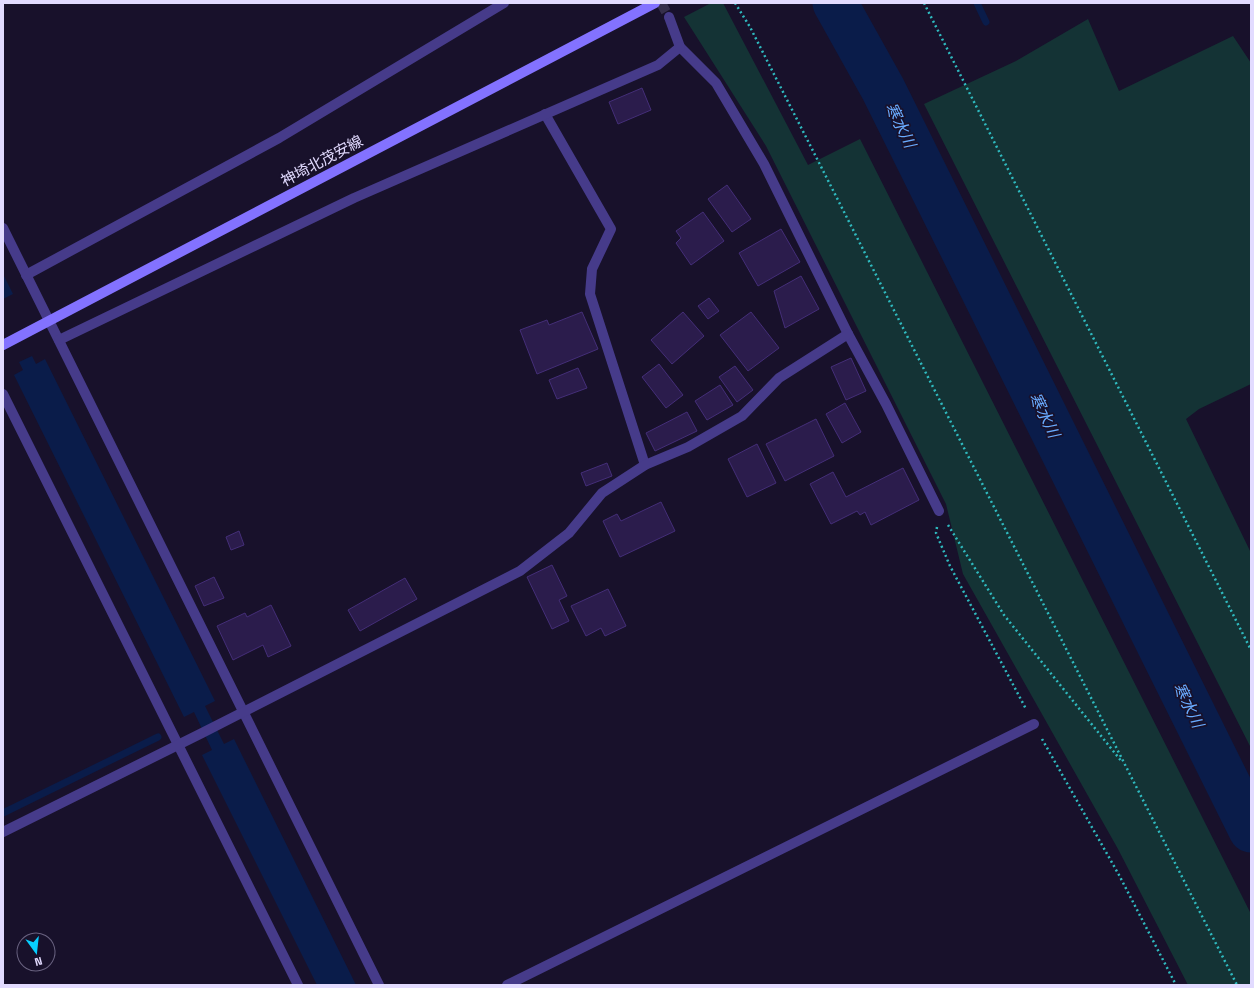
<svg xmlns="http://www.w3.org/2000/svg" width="1254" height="988" font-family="'Space Grotesk','Noto Sans JP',sans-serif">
<rect width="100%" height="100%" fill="#18112b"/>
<g fill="#143335">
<path d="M 711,3 L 723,3 L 808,165 L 860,139 L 1251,914 L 1251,985 L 1188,985 L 1118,849 L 963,574 L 946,504 L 766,146 L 684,17 Z"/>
<path d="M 1088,19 L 1119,91 L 1233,36 L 1251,63 L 1251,384 L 1199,409 L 1186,419 L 1251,553 L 1251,748 L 924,104 L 1016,61 Z"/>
</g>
<g fill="#0a1c4a">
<path d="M 3,274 L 13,294 L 3,299 Z"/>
<path d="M 32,356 L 36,364 L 45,359 L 215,701 L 205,706 L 224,744 L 234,739 L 356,985 L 317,985 L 202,755 L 212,750 L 194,712 L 184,717 L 14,375 L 23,370 L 19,362 Z"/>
</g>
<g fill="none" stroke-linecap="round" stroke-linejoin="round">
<g stroke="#0a1c4a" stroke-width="7">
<path d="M 977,3 L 986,22"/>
<path d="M 3,813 L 158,737"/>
</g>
<path stroke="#0a1c4a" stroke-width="45" d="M 835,3 L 883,89 L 1251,830"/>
</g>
<g fill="#2b1c4c" stroke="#442e78">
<path d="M 642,88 L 651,110 L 618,124 L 609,102 Z"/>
<path d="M 727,185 L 751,219 L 732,232 L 708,199 Z"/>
<path d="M 703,212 L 724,241 L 691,265 L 676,243 L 681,238 L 676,231 Z"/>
<path d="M 781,229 L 800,262 L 758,286 L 739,253 Z"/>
<path d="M 801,276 L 819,309 L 785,328 L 774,291 Z"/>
<path d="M 709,298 L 719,311 L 708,319 L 698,306 Z"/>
<path d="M 582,312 L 598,349 L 537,374 L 520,330 L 547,320 L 549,325 Z"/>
<path d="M 683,312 L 704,336 L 672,364 L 651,340 Z"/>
<path d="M 751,312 L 779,348 L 748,371 L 720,335 Z"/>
<path d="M 851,358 L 866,391 L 846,400 L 831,367 Z"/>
<path d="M 659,364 L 683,395 L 666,408 L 642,377 Z"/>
<path d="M 735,366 L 753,390 L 737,402 L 719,377 Z"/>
<path d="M 578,368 L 587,388 L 557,399 L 549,380 Z"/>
<path d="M 720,385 L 733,405 L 707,420 L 695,401 Z"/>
<path d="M 845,403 L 861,432 L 842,443 L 826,414 Z"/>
<path d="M 687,412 L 697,431 L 655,451 L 646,433 Z"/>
<path d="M 816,419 L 834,456 L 785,481 L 766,444 Z"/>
<path d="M 757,444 L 776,483 L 747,497 L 728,459 Z"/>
<path d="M 607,463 L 612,476 L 586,486 L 581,473 Z"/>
<path d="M 903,468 L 919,500 L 871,525 L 865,512 L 860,515 L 857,511 L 831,524 L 810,484 L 833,472 L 846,497 Z"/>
<path d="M 661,502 L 675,531 L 620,557 L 603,521 L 617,514 L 621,521 Z"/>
<path d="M 239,531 L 244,545 L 231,550 L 226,537 Z"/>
<path d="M 552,565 L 567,596 L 559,600 L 569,621 L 552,629 L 527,577 Z"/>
<path d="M 214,577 L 224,598 L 204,606 L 195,586 Z"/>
<path d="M 405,578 L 417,599 L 360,631 L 348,610 Z"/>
<path d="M 608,589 L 626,626 L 605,636 L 601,628 L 586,636 L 571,606 Z"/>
<path d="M 271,605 L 291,646 L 268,657 L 263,645 L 233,660 L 217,626 L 245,613 L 247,617 Z"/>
</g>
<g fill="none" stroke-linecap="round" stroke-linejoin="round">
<path stroke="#362f4b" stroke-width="10" stroke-dasharray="10 5" stroke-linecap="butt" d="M 661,3 L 669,17"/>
<g stroke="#2fbabf" stroke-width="2.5" stroke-dasharray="2 3" stroke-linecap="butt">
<path d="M 735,3 L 750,27 L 1237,985"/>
<path d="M 924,3 L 1251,650"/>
<path d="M 948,525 L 1004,615 L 1122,762"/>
<path d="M 937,527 L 936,533 L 950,566 L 1026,709"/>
<path d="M 1042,739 L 1119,875 L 1176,985"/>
</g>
<g stroke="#463b8a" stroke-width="10">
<path d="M 669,17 L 680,47 L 716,83 L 764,164 L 848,334 L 886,404 L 939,511"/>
<path d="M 545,114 L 611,229 L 592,269 L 590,294 L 645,465"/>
<path d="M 3,228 L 379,985"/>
<path d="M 26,275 L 279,138 L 504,3"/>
<path d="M 59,340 L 354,198 L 658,65 L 680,47"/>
<path d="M 3,394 L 298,985"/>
<path d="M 3,832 L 202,733 L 520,571 L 569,533 L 602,493 L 645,465 L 688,447 L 742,416 L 779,378 L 848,334"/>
<path d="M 507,985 L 1034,724"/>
</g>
<path stroke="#8372ff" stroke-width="10" d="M 3,345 L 655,3"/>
</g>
<g text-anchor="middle" stroke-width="3.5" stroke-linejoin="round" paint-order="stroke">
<g font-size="15" fill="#e2dbff" stroke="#18112b">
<text transform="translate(322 161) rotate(-28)" y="5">神埼北茂安線</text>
</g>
<g font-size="16" font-style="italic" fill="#69abff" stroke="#18112b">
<text transform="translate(901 125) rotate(64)" y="6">寒水川</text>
<text transform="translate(1045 415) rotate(64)" y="6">寒水川</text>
<text transform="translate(1189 705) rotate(64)" y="6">寒水川</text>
</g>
</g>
<rect width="1254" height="988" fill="none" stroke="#e2dbff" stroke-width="8"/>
<g transform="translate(36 952) rotate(165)"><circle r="19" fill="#18112b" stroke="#696280"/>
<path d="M0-3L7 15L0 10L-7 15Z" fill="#07cfff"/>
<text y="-6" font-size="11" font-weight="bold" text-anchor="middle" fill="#e2dbff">N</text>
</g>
</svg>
